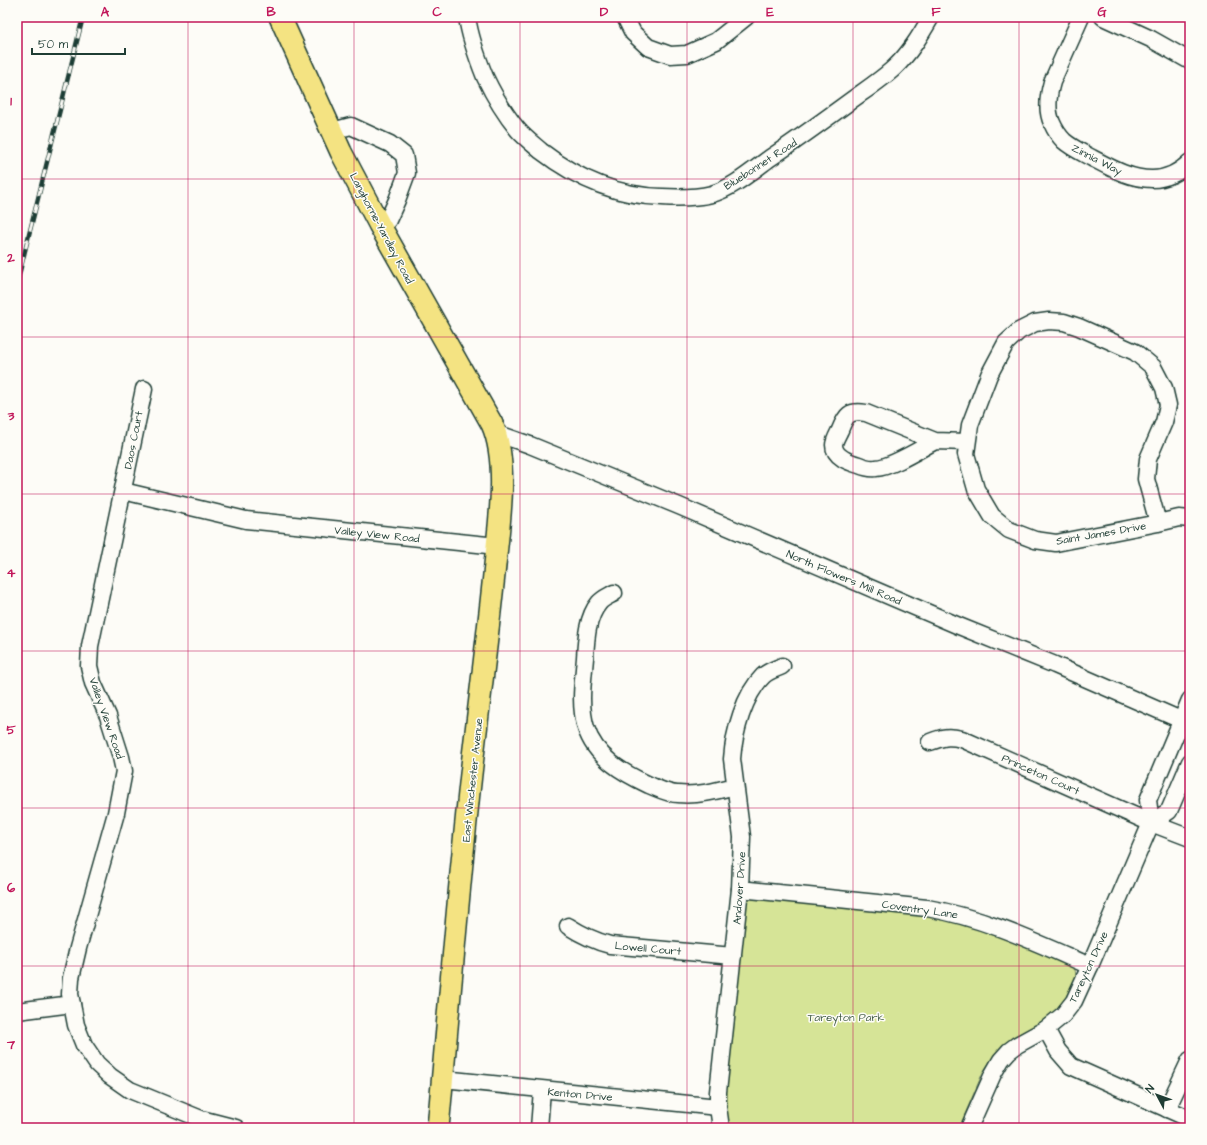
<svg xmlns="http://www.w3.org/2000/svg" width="1207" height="1145" font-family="'Architects Daughter',sans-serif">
<rect width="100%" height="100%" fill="#fdfcf7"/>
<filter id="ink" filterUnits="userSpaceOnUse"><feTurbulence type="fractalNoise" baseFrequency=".025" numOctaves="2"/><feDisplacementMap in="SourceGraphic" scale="8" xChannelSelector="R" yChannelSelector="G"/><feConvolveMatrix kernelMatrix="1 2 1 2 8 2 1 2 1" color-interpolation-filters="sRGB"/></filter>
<g filter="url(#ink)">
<path fill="#d6e497" stroke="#7a9066" d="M 756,896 L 907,911 L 983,928 L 1069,964 L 1075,969 L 1076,977 L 1066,997 L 1049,1018 L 1013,1037 L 995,1054 L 983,1072 L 959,1128 L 729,1128 L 724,1103 L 745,904 L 749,899 Z"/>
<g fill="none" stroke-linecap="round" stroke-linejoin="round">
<defs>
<g id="minor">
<path d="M 467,17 C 470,38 477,57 485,77 C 494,96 504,113 518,130 C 525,138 533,144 541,151 C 576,178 617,196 662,197 C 678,198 695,198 712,194 C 733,188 752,171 770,158 C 797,140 823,121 849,102 C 864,91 881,80 894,68 C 910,53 920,36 931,17"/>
<path d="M 625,17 L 633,33 L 648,47 L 670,55 L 687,54 L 716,41 L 746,17"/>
<path d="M 1081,17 L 1052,82 C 1048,96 1046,110 1052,123 C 1055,130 1059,136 1064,141 C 1072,148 1083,153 1092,158 C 1111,168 1130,179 1152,179 C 1166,179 1180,172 1190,162"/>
<path d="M 1103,17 L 1151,39 L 1190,61"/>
<path d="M 332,131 L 351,126 L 390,144 L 404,155 L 407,173 L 397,200 L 388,220 L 380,227"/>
<path d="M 144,389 L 90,646 L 89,666 L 93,683 L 108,716 L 121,757 L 124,771 L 116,813 L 78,948 L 71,978 L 70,994 L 76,1025 L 84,1045 L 97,1064 L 110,1076 L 130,1090 L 201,1119 L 236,1128"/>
<path d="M 496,433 L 530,445 L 679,506 L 959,626 L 1055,665 L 1190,724"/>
<path d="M 935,441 C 920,449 892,467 876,468 C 870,469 864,467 859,465 C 849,462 834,457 834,445 C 834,441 838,434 840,430 C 846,415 849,410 866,413 L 935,441 L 967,442"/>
<path d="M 123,491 L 246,520 L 497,546"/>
<path d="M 1158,523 L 1146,479 L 1148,459 L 1164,422 L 1168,405 L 1164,388 L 1153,367 L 1135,352 L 1079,327 L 1064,322 L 1049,321 L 1035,323 L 1019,331 L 1006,343 L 989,375 L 970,425 L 966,454 L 976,489 L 992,516 L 1009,530 L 1035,540 L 1056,543 L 1158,523 L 1179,518 L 1190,519"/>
<path d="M 614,593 C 609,596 603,598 599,603 C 587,617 586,640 585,658 C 583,682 579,704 586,728 C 595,757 623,773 649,785 C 659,789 668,794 678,794 C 697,796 716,791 735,786"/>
<path d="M 930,742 C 943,737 948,736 962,739 L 1151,823 L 1190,838"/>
<path d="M 1151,823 L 1169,811 L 1190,762"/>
<path d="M 740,889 L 927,908 C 985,918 1037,943 1090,966"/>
<path d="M 568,926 C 582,935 594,941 610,945 L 733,956"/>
<path d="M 17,1011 L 72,1004"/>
<path d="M 1046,1029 L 1058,1051 L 1071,1066 L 1190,1119"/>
<path d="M 443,1079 L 718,1107"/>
<path d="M 1167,1109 L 1190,1060"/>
<path d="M 539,1128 L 542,1090"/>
<path d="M 721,1128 L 718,1107 L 718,1092 L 740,889 L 742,837 L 732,759 C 734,732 744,695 763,676 C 768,671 776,669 782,666"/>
<path d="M 969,1128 L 993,1074 L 1001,1060 L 1009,1051 L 1017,1045 L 1046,1029 L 1063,1015 L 1074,1001 L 1090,966 L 1151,823 L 1148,800 L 1190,700"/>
</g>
<path id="major" d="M 280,17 L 341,152 L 379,224 L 492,424 C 509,462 499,524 495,565 C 488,635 479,704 471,774 C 458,892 449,1010 438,1128"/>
</defs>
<use href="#minor" stroke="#1f3d34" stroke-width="19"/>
<use href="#major" stroke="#1f3d34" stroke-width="24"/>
<use href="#minor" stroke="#fdfcf7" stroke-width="16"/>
<use href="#major" stroke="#f4e382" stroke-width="21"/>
<defs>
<path id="rail" d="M 17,283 L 83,17"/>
</defs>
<use href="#rail" stroke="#1f3d34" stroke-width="4.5"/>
<use href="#rail" stroke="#fdfcf7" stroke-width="3" stroke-dasharray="9" stroke-linecap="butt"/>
</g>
</g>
<path fill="none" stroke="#c2185b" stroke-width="1" stroke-opacity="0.55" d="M 188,17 L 188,1128M 354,17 L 354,1128M 520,17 L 520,1128M 687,17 L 687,1128M 853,17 L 853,1128M 1019,17 L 1019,1128M 17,179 L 1190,179M 17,337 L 1190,337M 17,494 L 1190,494M 17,651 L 1190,651M 17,808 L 1190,808M 17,966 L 1190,966"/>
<g text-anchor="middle" stroke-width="3" stroke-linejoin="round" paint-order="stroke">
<g font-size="11" fill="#1f3d34" stroke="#fdfcf7">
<text transform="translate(1097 159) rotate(27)" y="4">Zinnia Way</text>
<text transform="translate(760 164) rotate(-33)" y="4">Bluebonnet Road</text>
<text transform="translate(382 228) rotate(62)" y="4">Langhorne-Yardley Road</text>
<text transform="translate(133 440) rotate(-79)" y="4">Daos Court</text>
<text transform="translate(1101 533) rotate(-10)" y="4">Saint James Drive</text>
<text transform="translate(377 534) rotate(6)" y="4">Valley View Road</text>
<text transform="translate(844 577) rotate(23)" y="4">North Flowers Mill Road</text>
<text transform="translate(107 718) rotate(71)" y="4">Valley View Road</text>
<text transform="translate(1041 774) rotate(24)" y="4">Princeton Court</text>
<text transform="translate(472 780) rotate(-84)" y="4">East Winchester Avenue</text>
<text transform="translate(739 888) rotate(-86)" y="4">Andover Drive</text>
<text transform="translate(920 909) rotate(8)" y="4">Coventry Lane</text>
<text transform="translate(648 948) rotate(5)" y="4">Lowell Court</text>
<text transform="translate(1088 967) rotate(-65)" y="4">Tareyton Drive</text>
<text transform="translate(580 1094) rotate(5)" y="4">Kenton Drive</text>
</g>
<g font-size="11" fill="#445e48" stroke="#fdfcf7">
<text x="846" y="1021">Tareyton Park</text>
</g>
</g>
<rect width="1207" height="1145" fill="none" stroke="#fdfcf7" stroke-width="44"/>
<g transform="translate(1157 1095) rotate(311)" stroke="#fdfcf7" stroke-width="3" paint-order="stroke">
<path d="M0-3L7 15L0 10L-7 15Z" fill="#1f3d34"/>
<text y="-6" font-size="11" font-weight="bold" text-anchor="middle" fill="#1f3d34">N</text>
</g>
<path d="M32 48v6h93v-6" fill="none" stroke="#1f3d34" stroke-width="2"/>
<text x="38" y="48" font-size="12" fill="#1f3d34" stroke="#fdfcf7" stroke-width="3" paint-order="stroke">50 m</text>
<rect x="22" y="22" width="1163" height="1101" fill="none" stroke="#c2185b" stroke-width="1.5"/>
<g font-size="13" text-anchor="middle" font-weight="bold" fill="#c2185b">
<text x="105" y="16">A</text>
<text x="271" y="16">B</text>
<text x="437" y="16">C</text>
<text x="604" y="16">D</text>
<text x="770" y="16">E</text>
<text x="936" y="16">F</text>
<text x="1102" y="16">G</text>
<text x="11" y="105">1</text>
<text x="11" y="262">2</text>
<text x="11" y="420">3</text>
<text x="11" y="577">4</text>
<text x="11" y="734">5</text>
<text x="11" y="892">6</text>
<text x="11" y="1049">7</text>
</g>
</svg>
